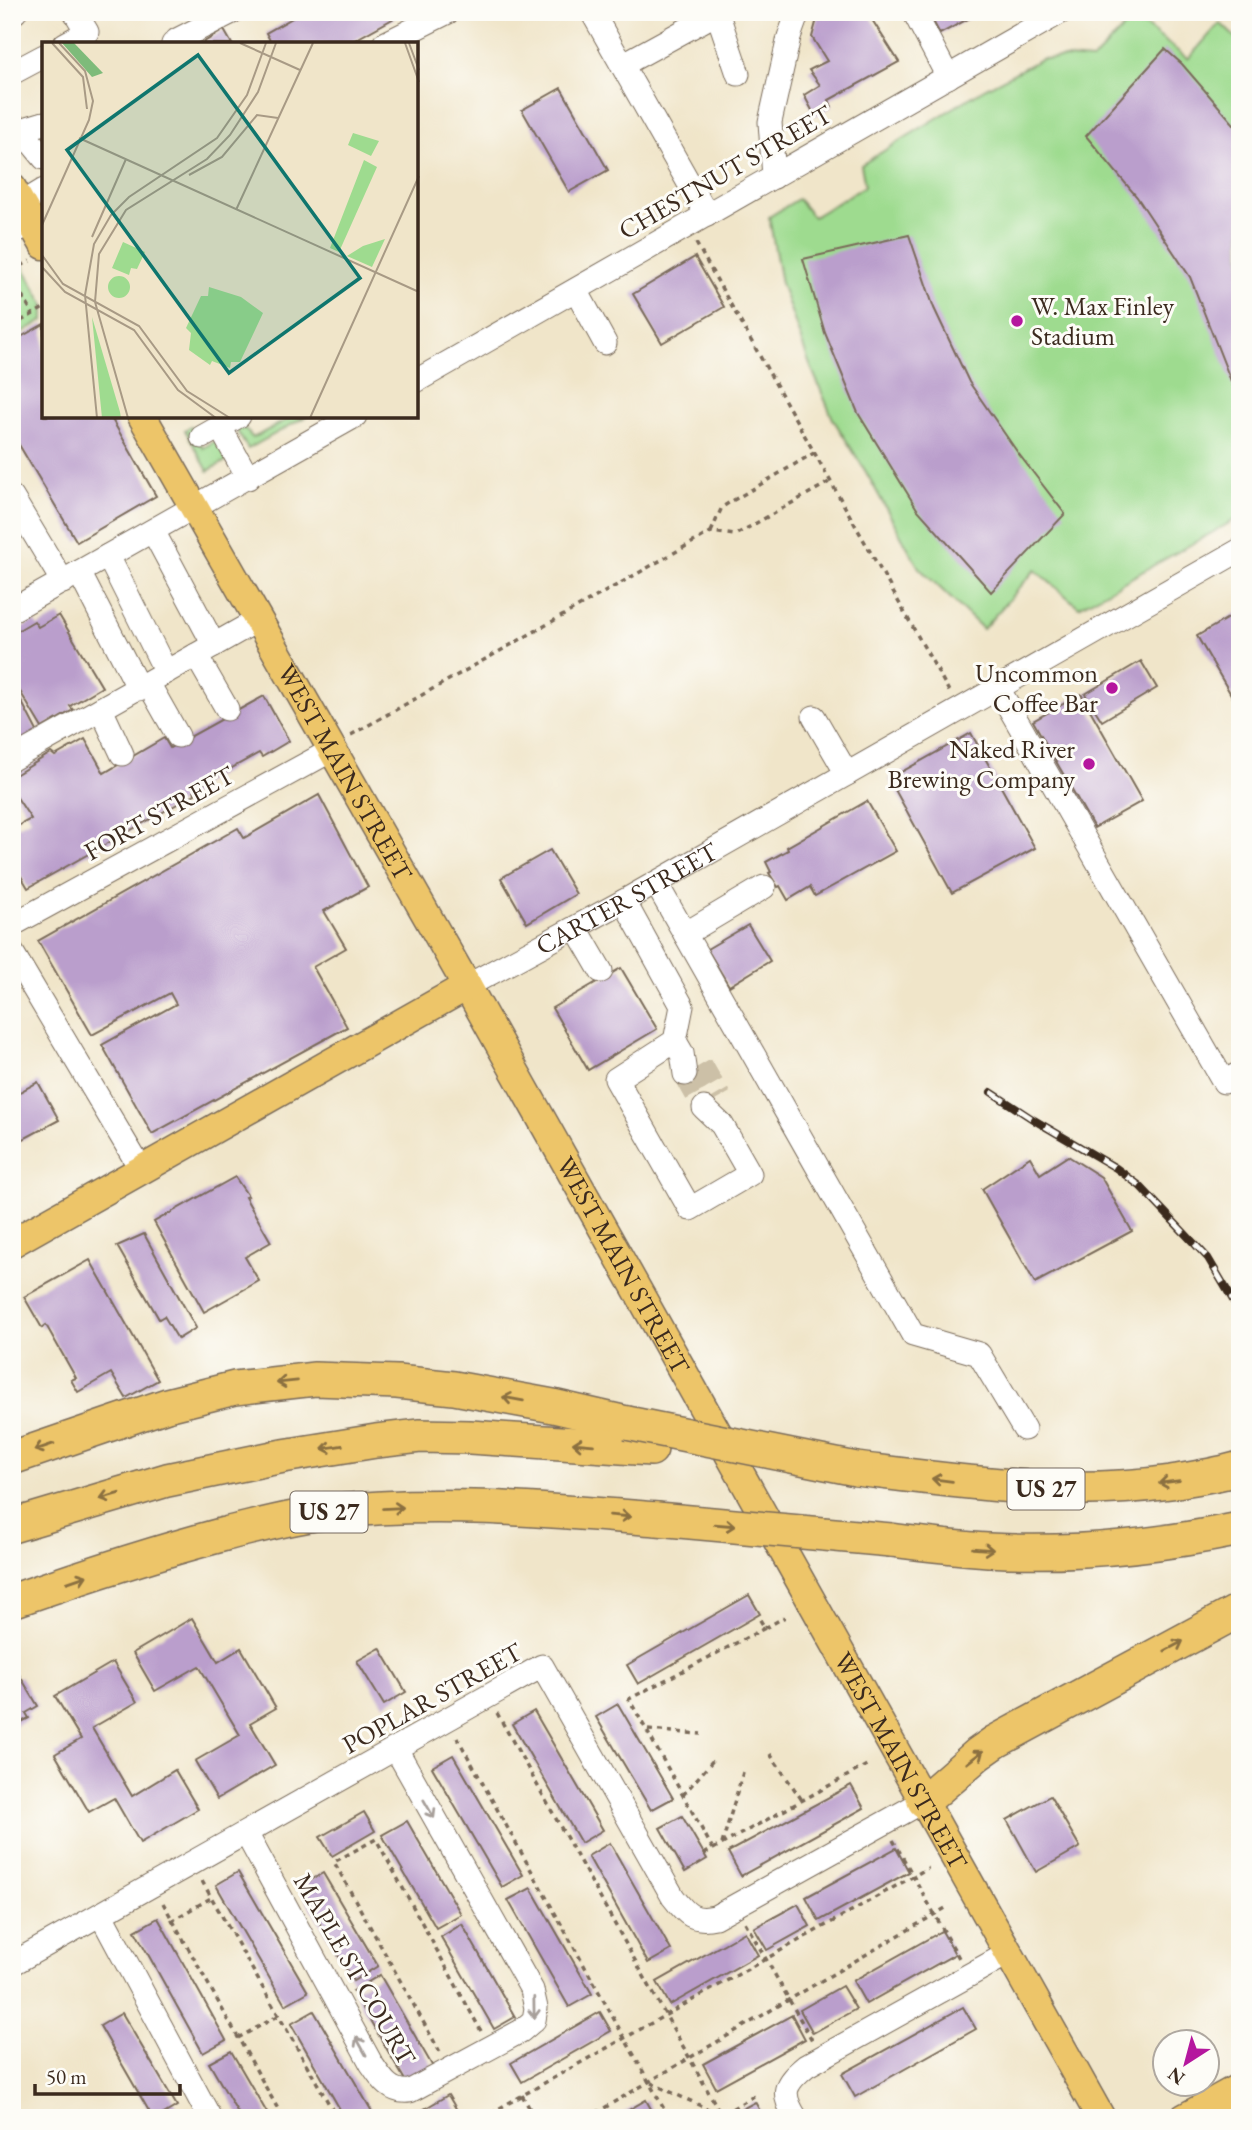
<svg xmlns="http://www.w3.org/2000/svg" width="1252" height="2130" font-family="'EB Garamond',serif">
<rect width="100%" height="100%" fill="#fdfcf7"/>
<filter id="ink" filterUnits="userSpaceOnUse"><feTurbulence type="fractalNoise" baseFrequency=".0143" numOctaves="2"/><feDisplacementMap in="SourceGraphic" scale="14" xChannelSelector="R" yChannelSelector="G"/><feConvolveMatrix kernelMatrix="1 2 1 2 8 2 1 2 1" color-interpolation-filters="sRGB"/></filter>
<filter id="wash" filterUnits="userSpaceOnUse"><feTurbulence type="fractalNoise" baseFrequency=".00686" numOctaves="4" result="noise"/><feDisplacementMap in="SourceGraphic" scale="28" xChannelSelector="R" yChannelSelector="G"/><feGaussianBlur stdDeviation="1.57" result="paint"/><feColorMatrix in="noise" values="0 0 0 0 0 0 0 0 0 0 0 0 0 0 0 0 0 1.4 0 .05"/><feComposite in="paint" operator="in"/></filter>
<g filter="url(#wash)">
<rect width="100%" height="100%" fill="#f0e5c9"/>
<g fill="#9edb8f" stroke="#6c8256" stroke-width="2">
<path d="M 1134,17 L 1188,59 L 1220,23 L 1240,42 L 1240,517 L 1079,607 L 1035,570 L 983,629 L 919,568 L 866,472 L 833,419 L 808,360 L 781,283 L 769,217 L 798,199 L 813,217 L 865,186 L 861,165 L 984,89 L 1041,59 L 1065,58 L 1093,60 Z"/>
<path d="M 15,252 L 44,304 L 44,320 L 12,338 L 12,254 Z"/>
<path d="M 292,417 L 305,417 L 248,449 L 238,433 L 238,427 L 243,427 L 253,438 Z"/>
<path d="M 191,426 L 203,448 L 215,441 L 228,460 L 208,471 L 185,430 Z"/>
</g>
<g id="blocks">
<g fill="#ba9ecc">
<path d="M 303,12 L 405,12 L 353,41 L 355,44 L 272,44 L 266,33 Z"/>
<path d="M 819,12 L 867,12 L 899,62 L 829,100 L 832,107 L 815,116 L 804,95 L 820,85 L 809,70 L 827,61 L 812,37 Z"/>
<path d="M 928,12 L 981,12 L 940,34 Z"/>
<path d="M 224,30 L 232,44 L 201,44 Z"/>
<path d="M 1165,49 L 1182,64 L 1240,131 L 1240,404 L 1190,277 L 1137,197 L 1086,136 Z"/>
<path d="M 561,88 L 608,170 L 569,192 L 522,110 Z"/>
<path d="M 909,235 L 934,308 L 969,382 L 1018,453 L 1065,514 L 991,592 L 917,509 L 858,413 L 825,333 L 803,259 Z"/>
<path d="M 695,257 L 724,307 L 662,343 L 633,294 Z"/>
<path d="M 44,324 L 44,416 L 110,416 L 156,496 L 77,542 L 12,433 L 12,342 Z"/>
<path d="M 12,563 L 19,576 L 12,580 Z"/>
<path d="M 1240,611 L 1240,710 L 1197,636 Z"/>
<path d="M 59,615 L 102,687 L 70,706 L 73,710 L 42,728 L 12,678 L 12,634 L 34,621 L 38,627 Z"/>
<path d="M 1141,661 L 1157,688 L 1102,721 L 1085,694 Z"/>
<path d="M 12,683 L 39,735 L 12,751 Z"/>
<path d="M 1081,694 L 1142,801 L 1094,828 L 1033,721 Z"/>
<path d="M 264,696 L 289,741 L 262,757 L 259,753 L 194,789 L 195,794 L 28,888 L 12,861 L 12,829 L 31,819 L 12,790 L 12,777 L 51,753 L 55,756 L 85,739 L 104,773 L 164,738 L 170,748 Z"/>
<path d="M 971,733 L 1035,848 L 952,893 L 889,779 Z"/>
<path d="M 319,795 L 368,887 L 324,911 L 346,948 L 313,967 L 347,1027 L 152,1134 L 102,1045 L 176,1004 L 170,993 L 92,1035 L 38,941 L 238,828 L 244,838 Z"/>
<path d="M 867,801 L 896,851 L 815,896 L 810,887 L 788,900 L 780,886 L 778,887 L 769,873 L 771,872 L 766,862 L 788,850 L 787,847 Z"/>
<path d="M 550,850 L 576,894 L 527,923 L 501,878 Z"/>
<path d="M 748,925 L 770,961 L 729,986 L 707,949 Z"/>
<path d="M 621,968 L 657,1029 L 588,1070 L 552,1008 Z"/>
<path d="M 38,1082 L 59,1120 L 20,1141 L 12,1127 L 12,1096 Z"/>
<path d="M 1068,1156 L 1101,1177 L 1132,1231 L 1035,1283 L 982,1189 L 1030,1157 L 1040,1174 Z"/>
<path d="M 235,1177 L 248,1196 L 245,1197 L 271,1242 L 245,1257 L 259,1281 L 204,1312 L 154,1222 Z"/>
<path d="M 144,1234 L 196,1328 L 178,1339 L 164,1316 L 159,1319 L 117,1246 Z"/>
<path d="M 90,1260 L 158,1380 L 126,1398 L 111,1373 L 78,1392 L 71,1380 L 76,1378 L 46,1325 L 42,1328 L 24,1297 Z"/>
<path d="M 749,1595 L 760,1614 L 638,1684 L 627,1665 Z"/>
<path d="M 192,1618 L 218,1662 L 241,1648 L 276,1708 L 250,1723 L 275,1765 L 217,1799 L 195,1761 L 240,1735 L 199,1666 L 155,1691 L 133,1653 Z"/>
<path d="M 380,1648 L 406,1692 L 384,1705 L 357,1661 Z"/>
<path d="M 113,1662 L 137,1702 L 92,1728 L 132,1796 L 175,1770 L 198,1809 L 140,1843 L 114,1798 L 89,1812 L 55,1754 L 81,1739 L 55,1696 Z"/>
<path d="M 20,1676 L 38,1706 L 26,1713 L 29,1718 L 12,1727 L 12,1681 Z"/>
<path d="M 618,1704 L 673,1798 L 651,1810 L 596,1717 Z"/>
<path d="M 534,1711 L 603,1830 L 581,1843 L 512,1724 Z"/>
<path d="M 453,1755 L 523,1875 L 502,1887 L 432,1767 Z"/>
<path d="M 851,1785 L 864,1808 L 741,1876 L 728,1852 Z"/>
<path d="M 1050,1796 L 1080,1847 L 1036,1872 L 1007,1820 Z"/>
<path d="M 364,1812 L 375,1831 L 332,1856 L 320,1837 Z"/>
<path d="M 682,1816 L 707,1859 L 685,1872 L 660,1828 Z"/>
<path d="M 407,1821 L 461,1914 L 436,1928 L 382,1835 Z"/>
<path d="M 610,1843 L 671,1950 L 648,1963 L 588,1856 Z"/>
<path d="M 896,1848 L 909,1872 L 819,1921 L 806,1897 Z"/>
<path d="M 238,1872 L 308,1992 L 285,2005 L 216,1885 Z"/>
<path d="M 323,1873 L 378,1966 L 353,1981 L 299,1887 Z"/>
<path d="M 531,1888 L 592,1994 L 569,2007 L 508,1900 Z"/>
<path d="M 798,1904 L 810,1926 L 767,1950 L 754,1928 Z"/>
<path d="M 158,1918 L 226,2040 L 203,2053 L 135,1931 Z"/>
<path d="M 462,1924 L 515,2017 L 494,2029 L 441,1937 Z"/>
<path d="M 942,1931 L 955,1954 L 866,2004 L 853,1981 Z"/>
<path d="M 745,1932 L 758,1955 L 670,2005 L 657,1982 Z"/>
<path d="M 380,1975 L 433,2067 L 406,2082 L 353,1991 Z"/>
<path d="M 842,1986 L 856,2009 L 813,2033 L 800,2010 Z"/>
<path d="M 963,2007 L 976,2029 L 855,2097 L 842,2074 Z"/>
<path d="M 314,2011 L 374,2115 L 369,2118 L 345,2118 L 291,2024 Z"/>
<path d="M 600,2012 L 611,2031 L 522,2082 L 511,2063 Z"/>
<path d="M 122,2013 L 177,2106 L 157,2118 L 153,2118 L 100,2026 Z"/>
<path d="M 792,2015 L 805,2039 L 716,2088 L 703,2064 Z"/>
<path d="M 231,2051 L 270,2118 L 241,2118 L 209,2063 Z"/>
<path d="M 448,2095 L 461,2117 L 409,2118 Z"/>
<path d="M 646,2100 L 656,2118 L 615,2118 Z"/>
<path d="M 755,2102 L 764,2118 L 735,2118 L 733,2114 Z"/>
</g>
</g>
</g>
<g filter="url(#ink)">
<use href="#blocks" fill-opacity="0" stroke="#7a6b5a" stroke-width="2"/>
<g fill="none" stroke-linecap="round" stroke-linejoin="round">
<g stroke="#ccc0a7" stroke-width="23" stroke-dasharray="23 11" stroke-linecap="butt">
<path d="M 701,1065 L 720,1098"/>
<path d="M 685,1074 L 704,1108"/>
</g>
<defs>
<g id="minor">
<path d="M 592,12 L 707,215"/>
<path d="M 717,12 L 738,74"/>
<path d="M 914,12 L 948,77"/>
<path d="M 12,14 L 15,12"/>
<path d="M 65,44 L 87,32 L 75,12"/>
<path d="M 173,44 L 177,40 L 232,12"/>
<path d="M 384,44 L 448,12"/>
<path d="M 622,65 L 717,13"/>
<path d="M 12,73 L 44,56"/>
<path d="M 21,130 L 44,123"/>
<path d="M 12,134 L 21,130 L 44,158"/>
<path d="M 774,177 L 770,122 L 789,37 L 798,12"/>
<path d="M 21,204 L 44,190"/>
<path d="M 12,233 L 31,223"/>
<path d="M 576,290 L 605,343"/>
<path d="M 416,381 L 1061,12"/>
<path d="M 220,427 L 248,478"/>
<path d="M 202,437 L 239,416"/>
<path d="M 12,497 L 63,582"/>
<path d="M 153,531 L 214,645"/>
<path d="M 108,556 L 166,672"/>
<path d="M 79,572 L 139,689"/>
<path d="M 12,610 L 355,416"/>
<path d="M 196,655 L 227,709"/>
<path d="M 148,683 L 178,736"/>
<path d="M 998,688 L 1224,1082 L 1240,1073"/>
<path d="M 101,709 L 122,754"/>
<path d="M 814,717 L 847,774"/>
<path d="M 12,759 L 258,620"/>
<path d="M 656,883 L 913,1335 L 979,1354 L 1024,1429"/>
<path d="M 624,901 L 682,1006 L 675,1041 L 616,1079 L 690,1209 L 750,1174 L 722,1125 L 704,1108"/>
<path d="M 12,925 L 332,750"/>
<path d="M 576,928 L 601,971"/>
<path d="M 685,934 L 764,887"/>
<path d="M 12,952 L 142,1171"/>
<path id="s1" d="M 467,986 L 624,901 L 1240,550"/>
<path d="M 675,1041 L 682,1053 L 685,1074"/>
<path d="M 246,1833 L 371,2063 C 381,2078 390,2094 410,2091 L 521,2031 L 534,2020 L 536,2008 L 532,1990 L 396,1749"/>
<path d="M 101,1915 L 210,2118"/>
<path d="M 12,1964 L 542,1666 L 673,1897 C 686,1914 693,1922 715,1917 L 924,1801"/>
<path d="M 796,2118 C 780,2093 784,2084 806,2066 L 1009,1953"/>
</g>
<g id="major">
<path d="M 12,188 L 44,245"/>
<path id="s2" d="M 142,416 L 467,986 L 1101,2118"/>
<path d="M 12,1243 L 467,986"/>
<path d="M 1184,2118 L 1240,2087"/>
</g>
<g id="highway">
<path d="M 12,1458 L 167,1405 L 235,1388 L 315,1379 L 397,1382 L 454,1388 L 553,1406 L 627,1423"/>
<path d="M 856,1469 C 962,1482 1064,1497 1171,1482 C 1194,1478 1218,1475 1240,1468"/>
<path d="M 12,1526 L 167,1480 L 283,1456 L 376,1441 L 420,1436 L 470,1437 L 651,1449"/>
<path d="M 891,1540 C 923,1544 955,1548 988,1550 C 1072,1555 1157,1546 1240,1529"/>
<path d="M 12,1601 C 83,1576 153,1553 225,1534 C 259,1526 294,1516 329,1512 C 438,1500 547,1510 657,1519"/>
<path d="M 924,1801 L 978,1754 L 995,1742 L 1240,1610"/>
</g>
</defs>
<use href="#minor" stroke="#7a6b5a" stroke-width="25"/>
<use href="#major" stroke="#7a6b5a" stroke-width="31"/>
<use href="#highway" stroke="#7a6b5a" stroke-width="36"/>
<g stroke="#7a6b5a" stroke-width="3.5" stroke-dasharray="5 5" stroke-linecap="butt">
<path d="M 696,243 L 950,693"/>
<path d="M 12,271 L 30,261"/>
<path d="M 12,278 L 33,314"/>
<path d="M 12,326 L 44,308"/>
<path d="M 711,532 L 722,507 L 814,453"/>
<path d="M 351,735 L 711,532 L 735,535 L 831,481"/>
<path d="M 765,1628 L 785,1617"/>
<path d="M 497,1713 L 723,2118"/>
<path d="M 648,1730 L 701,1734"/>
<path d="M 457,1737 L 669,2118"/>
<path d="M 770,1754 L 802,1800"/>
<path d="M 683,1795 L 715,1758"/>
<path d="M 893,1840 L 959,1958"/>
<path d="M 722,1844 L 744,1769"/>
<path d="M 713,1849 L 629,1699 L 765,1628 L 757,1615"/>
<path d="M 704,1854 L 867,1765"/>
<path d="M 202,1881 L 337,2118"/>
<path d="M 163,1903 L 283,2118"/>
<path d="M 171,1921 L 211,1898"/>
<path d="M 745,1922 L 812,2040"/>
<path d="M 238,2038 L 278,2016"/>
<path d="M 440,2052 L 334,1862 L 376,1839 L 481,2031"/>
<path d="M 651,2083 L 721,2115 L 754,2096"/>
<path d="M 522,2095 L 535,2118"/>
<path d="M 482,2118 L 928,1868"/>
<path d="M 587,2118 L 949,1906"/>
</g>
<use href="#minor" stroke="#fff" stroke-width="23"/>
<use href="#major" stroke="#edc569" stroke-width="28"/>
<use href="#highway" stroke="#edc569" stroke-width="33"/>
<defs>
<path id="rail" d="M 991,1092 L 1034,1120 L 1116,1168 L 1140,1186 L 1208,1258 L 1240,1312"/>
</defs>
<use href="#rail" stroke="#3b2a1e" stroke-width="8"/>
<use href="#rail" stroke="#fdfcf7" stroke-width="5" stroke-dasharray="16" stroke-linecap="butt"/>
<defs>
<g id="highway-bridge">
<path d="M 627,1423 L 856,1469"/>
<path d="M 657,1519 L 891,1540"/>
</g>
</defs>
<use href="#highway-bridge" stroke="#7a6b5a" stroke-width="36" stroke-linecap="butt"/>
<use href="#highway-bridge" stroke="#edc569" stroke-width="33"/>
</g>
<defs><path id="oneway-shaft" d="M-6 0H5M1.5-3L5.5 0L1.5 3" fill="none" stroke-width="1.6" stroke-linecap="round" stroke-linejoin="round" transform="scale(1.75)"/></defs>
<g stroke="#8b7040">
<use href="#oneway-shaft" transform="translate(287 1382) rotate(174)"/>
<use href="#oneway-shaft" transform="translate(513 1399) rotate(-170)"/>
<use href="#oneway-shaft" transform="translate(583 1444) rotate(-175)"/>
<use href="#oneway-shaft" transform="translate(44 1447) rotate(161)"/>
<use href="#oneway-shaft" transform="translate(332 1447) rotate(171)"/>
<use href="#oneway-shaft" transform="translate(942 1480) rotate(-173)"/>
<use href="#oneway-shaft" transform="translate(1169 1482) rotate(172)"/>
<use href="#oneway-shaft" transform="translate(110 1496) rotate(164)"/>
<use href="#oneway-shaft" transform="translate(393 1508) rotate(-3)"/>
<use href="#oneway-shaft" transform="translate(620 1516) rotate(5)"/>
<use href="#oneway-shaft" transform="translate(725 1525) rotate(5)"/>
<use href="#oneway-shaft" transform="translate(983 1549) rotate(4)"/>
<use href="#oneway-shaft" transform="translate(77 1579) rotate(-19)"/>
<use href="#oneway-shaft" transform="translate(1174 1646) rotate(-28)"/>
<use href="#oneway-shaft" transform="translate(975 1757) rotate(-38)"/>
</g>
<g stroke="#a79f9a">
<use href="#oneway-shaft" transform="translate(429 1809) rotate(60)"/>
<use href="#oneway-shaft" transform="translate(534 2008) rotate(89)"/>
<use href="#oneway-shaft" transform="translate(361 2046) rotate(-119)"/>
</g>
</g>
<g fill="#b5179e" stroke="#fdfcf7" stroke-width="2.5">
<circle cx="1017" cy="321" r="7"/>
<circle cx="1112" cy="688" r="7"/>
<circle cx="1089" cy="764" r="7"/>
</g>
<g text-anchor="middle" stroke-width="6" stroke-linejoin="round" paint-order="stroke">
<g fill="#fdfcf7" stroke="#75695f" stroke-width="2">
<rect x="1007.5" y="1468.5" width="77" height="41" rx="5"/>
<rect x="290.5" y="1491.5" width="77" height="41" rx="5"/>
</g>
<g font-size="24" font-weight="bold" fill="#3b2a1e">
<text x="1046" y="1497">US 27</text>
<text x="329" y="1520">US 27</text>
</g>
<g font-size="26" fill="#3b2a1e" stroke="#fdfcf7">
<text transform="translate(725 172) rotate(-30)" y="9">CHESTNUT STREET</text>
<text dy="9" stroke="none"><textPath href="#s2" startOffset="410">WEST MAIN STREET</textPath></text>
<text transform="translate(159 813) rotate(-29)" y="9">FORT STREET</text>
<text dy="9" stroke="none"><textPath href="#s1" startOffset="182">CARTER STREET</textPath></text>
<text dy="9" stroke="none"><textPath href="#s2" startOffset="976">WEST MAIN STREET</textPath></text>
<text transform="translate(432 1698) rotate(-29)" y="9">POPLAR STREET</text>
<text dy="9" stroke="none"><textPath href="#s2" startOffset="1544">WEST MAIN STREET</textPath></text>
<text transform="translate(355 1969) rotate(60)" y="9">MAPLE ST COURT</text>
</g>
<g font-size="26" fill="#3b2a1e" stroke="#fdfcf7" text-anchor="end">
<text x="1031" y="315" text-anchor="start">W. Max Finley<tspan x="1031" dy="30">Stadium</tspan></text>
<text x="1098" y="682">Uncommon<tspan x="1098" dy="30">Coffee Bar</tspan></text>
<text x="1075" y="758">Naked River<tspan x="1075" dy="30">Brewing Company</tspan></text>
</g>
</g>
<g transform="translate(42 42)">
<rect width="376" height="376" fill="#f0e5c9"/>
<path d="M 311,91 L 337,99 L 329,114 L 306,103 ZM 322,118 L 335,125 L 297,210 L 288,206 ZM 343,197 L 330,225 L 305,214 L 321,204 ZM 81,200 L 103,210 L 95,227 L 89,226 L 87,233 L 70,226 ZM66 245a11 11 0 1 1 22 0a11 11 0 1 1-22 0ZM 167,245 L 199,255 L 221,271 L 198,320 L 189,320 L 188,326 L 170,319 L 168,323 L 147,308 L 149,291 L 144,286 L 159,254 L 166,254 ZM 50,275 L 78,370 L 79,376 L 60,376 Z" fill="#9edb8f"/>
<path d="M 20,1 L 32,1 L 61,31 L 50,35 Z" fill="#7ebb7a"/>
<path fill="none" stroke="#a89a85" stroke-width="2" d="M 10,1 L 41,35 L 45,67M 198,1 L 258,28M 363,1 L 377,40M 367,1 L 377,28M 37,96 L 377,250M 147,133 L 180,115 L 215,73 L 236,76M 194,168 L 271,1M 0,183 L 47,78 L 51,59 L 43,29 L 17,1M 50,195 L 84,117M 0,213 L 21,242 L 97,284 L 145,349 L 188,376M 0,225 L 23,250 L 92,288 L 136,348 L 174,376M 55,376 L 43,253 L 52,202 L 69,173 L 87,155 L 175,96 L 205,53 L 224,1M 86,376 L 53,260 L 57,212 L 84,168 L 165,117 L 188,93 L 216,50 L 234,1M 268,376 L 377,134"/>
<path fill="#0f766e" fill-opacity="0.15" stroke="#0f766e" stroke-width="3.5" d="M 156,13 L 318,236 L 187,331 L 25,108 Z"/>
<rect width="376" height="376" fill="none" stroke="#3b2a1e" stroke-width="3.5"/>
</g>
<rect width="1252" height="2130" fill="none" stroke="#fdfcf7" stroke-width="42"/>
<g transform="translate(1186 2063) rotate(216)"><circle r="33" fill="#fdfcf7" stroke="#afa8a0" stroke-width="2"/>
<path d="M0-5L12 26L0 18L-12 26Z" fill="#b5179e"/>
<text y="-10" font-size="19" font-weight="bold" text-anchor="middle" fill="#3b2a1e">N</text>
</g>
<path d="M35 2084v10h145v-10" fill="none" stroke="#3b2a1e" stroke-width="3.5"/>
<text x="46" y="2084" font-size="21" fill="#3b2a1e" stroke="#fdfcf7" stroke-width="5" paint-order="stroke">50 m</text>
</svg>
